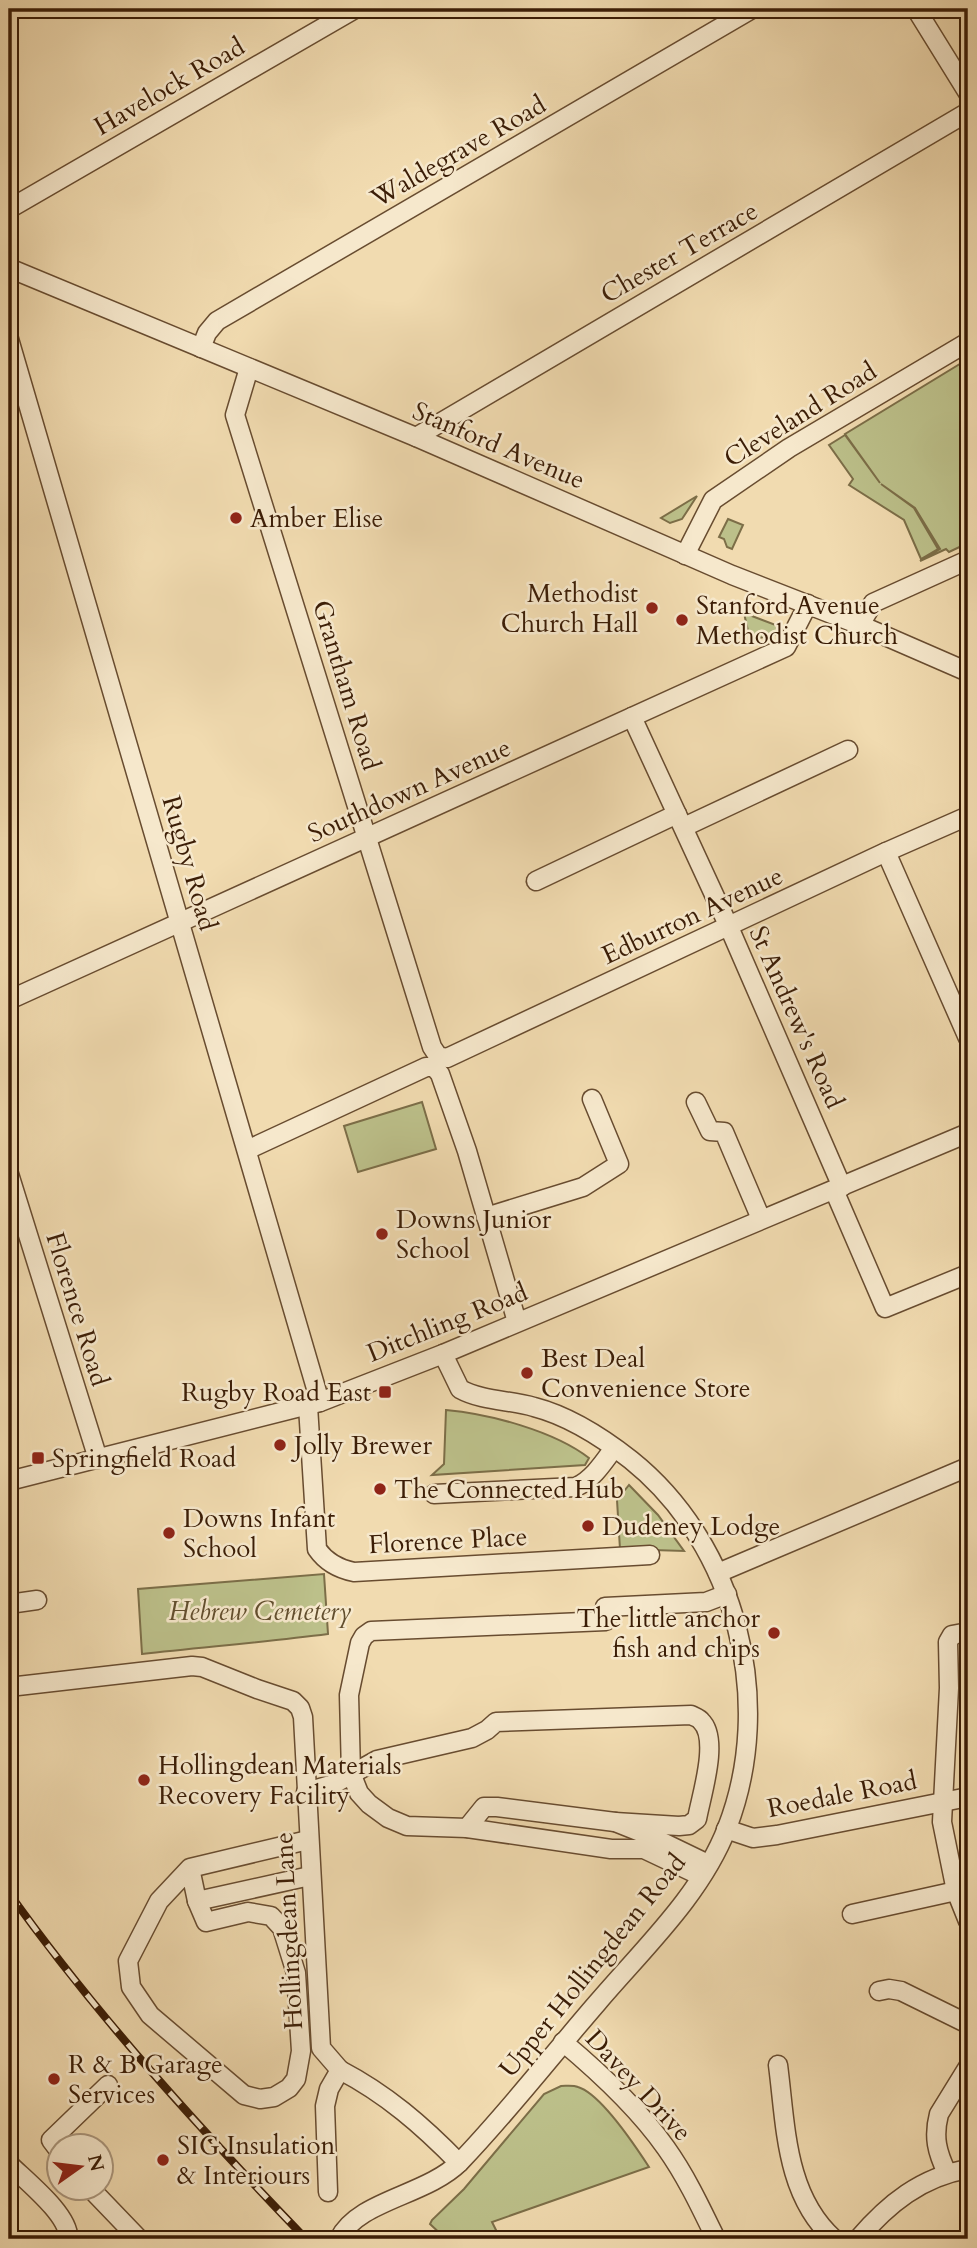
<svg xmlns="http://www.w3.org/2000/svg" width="977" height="2248" font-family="Cardo,serif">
<rect width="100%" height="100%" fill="#f1dbb0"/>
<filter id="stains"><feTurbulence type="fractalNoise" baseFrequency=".00286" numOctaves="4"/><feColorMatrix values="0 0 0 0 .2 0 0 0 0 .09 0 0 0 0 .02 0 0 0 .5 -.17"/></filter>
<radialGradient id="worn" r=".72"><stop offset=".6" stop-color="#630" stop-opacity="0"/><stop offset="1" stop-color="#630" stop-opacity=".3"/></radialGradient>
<g fill="#bcc08a" stroke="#7c6e48" stroke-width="2">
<path d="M 968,359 L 968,543 L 949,552 L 946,549 L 920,561 L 940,549 L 915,508 L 881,484 L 914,508 L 938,549 L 921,559 L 904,520 L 849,485 L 853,479 L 829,445 L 845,435 L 880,483 L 845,434 Z"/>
<path d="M 697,496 L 682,519 L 670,523 L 661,518 Z"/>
<path d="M 728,519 L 743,525 L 732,549 L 727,547 L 724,539 L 719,537 Z"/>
<path d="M 744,613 L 781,627 L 783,630 L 778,634 L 750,640 Z"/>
<path d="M 422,1102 L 436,1149 L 358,1172 L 344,1126 Z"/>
<path d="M 446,1410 C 490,1414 554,1431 589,1458 L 585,1465 L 432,1475 L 444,1464 Z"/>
<path d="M 629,1485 L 658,1515 L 684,1551 L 620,1549 L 617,1500 Z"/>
<path d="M 324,1574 L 328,1634 C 266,1642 204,1647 142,1654 L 138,1589 Z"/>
<path d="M 561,2086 C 567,2086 573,2085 578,2087 C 601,2094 636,2147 649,2167 L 492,2222 L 498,2234 L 495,2239 L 446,2239 L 430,2224 L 432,2220 L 464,2189 L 544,2094 Z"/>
</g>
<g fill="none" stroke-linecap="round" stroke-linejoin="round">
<defs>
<g id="minor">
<path d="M 916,9 L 968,93"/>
<path d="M 9,209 L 355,9"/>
<path d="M 9,268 L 416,437 L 732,575 L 860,625 L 968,672"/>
<path d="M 9,339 L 320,1402"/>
<path d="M 201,348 L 207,333 L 217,321 L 752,9"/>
<path d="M 249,368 L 235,415 L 404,957 L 432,1047 L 438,1056 L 447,1058 L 886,852 L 968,816"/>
<path d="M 416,437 L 968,112"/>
<path d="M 685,555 L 713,500 L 789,448 L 968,342"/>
<path d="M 860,625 L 873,603 L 968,560"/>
<path d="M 632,717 L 729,927 L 842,1187"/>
<path d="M 684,827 L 848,750"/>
<path d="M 886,852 L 968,1038"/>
<path d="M 536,881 L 677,814"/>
<path d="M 9,1000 L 786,647 L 808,604"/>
<path d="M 696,1102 L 710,1131 L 724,1132 L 761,1219"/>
<path d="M 247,1150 L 426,1067 L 434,1067 L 440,1074 L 467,1151 L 517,1322"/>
<path d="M 9,1174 L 98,1459"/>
<path d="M 834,1190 L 885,1308 L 968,1274"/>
<path d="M 486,1217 L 583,1187 L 619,1164 L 592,1099"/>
<path d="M 308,1406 L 317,1549 C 326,1562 339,1569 354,1572 L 650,1555"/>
<path d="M 9,1481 L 320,1402 L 443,1354 L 968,1133"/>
<path d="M 434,1494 L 576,1487 C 593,1479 603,1463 614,1448"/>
<path d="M 718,1573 L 968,1467"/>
<path d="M 9,1604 L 37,1600"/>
<path d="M 968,1632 L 952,1635 L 948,1642 L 949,1688 L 942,1822 L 956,1891 L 968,1921"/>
<path d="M 9,1687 L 192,1666 L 202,1667 L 257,1689 L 293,1701 L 300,1708 L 303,1717 L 321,2048 L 340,2070 L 329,2089 L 325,2106 L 328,2192"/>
<path d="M 306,1792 L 334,1784 L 377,1760 L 472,1738 L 487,1730 L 496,1722 L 691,1715 C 695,1717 699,1718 701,1721 C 720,1739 701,1796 697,1819 L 689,1825 L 679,1826 L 615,1822"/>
<path d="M 467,1828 L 484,1807 L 497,1807 L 615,1822 L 650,1836 L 708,1864"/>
<path d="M 726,1829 L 753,1838 L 777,1835 L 968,1797"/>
<path d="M 190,1868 L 197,1901 L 206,1922 L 248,1912 L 271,1916 L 282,1928 L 296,1973 L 301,2051 L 296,2079 L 289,2088 L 274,2097 L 260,2099 L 244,2095 L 150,2015 L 131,1987 L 128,1961 L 159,1901 L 190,1868 L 308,1840"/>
<path d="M 701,1876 L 644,1849 L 611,1849 L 467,1828 L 407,1826 L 388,1818 L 369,1804 L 359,1793 L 351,1773 L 349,1695 L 360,1643 L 364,1636 L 371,1631 L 606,1621 L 605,1607 L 706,1602 L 727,1594"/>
<path d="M 197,1901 L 310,1876"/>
<path d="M 852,1914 L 956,1891"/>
<path d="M 879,1991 L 889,1989 L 901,1991 L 968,2024"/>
<path d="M 563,2042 C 600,2073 638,2108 666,2148 C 686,2176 701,2208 716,2239"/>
<path d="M 778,2065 C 786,2126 785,2195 834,2239"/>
<path d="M 340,2070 C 386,2094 422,2125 459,2163"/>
<path d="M 60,2152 L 51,2140 L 108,2085"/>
<path d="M 9,2164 C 25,2180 71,2216 68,2239"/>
<path d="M 947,2173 C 937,2152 933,2137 939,2114 L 968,2067"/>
<path d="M 90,2188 L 139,2239"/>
<path d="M 339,2239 C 358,2200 426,2196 460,2162 C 509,2111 552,2055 598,2002 C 644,1948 701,1895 727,1828 C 776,1702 737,1545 631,1460 C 603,1438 569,1416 534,1407 C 510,1400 482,1401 460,1389 L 443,1354"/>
<path d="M 858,2239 C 888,2204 921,2177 968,2169"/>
</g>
</defs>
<use href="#minor" stroke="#684c30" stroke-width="21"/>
<use href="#minor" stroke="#f6e8cc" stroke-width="18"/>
<defs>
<path id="rail" d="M 9,1893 C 97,2016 201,2130 306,2239"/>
</defs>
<use href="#rail" stroke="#3b1d06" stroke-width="8"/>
<use href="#rail" stroke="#f6e8cc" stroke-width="5" stroke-dasharray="16" stroke-linecap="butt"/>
</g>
<g fill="#8f2418" stroke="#f6e8cc" stroke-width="2.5">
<circle cx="236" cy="518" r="7"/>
<circle cx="652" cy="608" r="7"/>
<circle cx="682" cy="620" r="7"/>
<circle cx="382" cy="1234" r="7"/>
<circle cx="527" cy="1373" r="7"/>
<rect x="378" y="1385" width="14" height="14" rx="3.5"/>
<circle cx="280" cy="1445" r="7"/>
<rect x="31" y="1451" width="14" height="14" rx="3.5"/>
<circle cx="380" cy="1489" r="7"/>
<circle cx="588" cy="1526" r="7"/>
<circle cx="169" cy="1533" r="7"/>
<circle cx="774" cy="1633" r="7"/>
<circle cx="144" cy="1780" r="7"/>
<circle cx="54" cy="2079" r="7"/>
<circle cx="163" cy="2160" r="7"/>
</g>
<g text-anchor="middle" stroke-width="5" stroke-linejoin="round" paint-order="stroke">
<g font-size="26" fill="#3b1d06" stroke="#f6e8cc">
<text transform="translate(169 86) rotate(-30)" y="9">Havelock Road</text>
<text transform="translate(458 151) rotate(-30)" y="9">Waldegrave Road</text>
<text transform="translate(679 252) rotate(-30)" y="9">Chester Terrace</text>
<text transform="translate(800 414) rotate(-32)" y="9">Cleveland Road</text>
<text transform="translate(499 445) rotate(23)" y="9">Stanford Avenue</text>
<text transform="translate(347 685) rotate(73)" y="9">Grantham Road</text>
<text transform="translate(409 790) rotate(-24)" y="9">Southdown Avenue</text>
<text transform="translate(190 863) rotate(74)" y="9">Rugby Road</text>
<text transform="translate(692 915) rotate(-25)" y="9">Edburton Avenue</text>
<text transform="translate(797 1017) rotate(66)" y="9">St Andrew's Road</text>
<text transform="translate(78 1309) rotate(73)" y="9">Florence Road</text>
<text transform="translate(447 1322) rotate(-22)" y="9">Ditchling Road</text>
<text transform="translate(448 1540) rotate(-3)" y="9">Florence Place</text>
<text transform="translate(842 1794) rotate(-11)" y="9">Roedale Road</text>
<text transform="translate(288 1931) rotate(-93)" y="9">Hollingdean Lane</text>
<text transform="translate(592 1965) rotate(-51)" y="9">Upper Hollingdean Road</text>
<text transform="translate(639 2085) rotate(47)" y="9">Davey Drive</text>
</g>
<g font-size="26" fill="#3b1d06" stroke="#f6e8cc" text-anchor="start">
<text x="250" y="527">Amber Elise</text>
<text x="638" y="602" text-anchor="end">Methodist<tspan x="638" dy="30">Church Hall</tspan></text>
<text x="696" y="614">Stanford Avenue<tspan x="696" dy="30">Methodist Church</tspan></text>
<text x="396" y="1228">Downs Junior<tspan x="396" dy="30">School</tspan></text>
<text x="541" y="1367">Best Deal<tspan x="541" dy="30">Convenience Store</tspan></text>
<text x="371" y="1401" text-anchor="end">Rugby Road East</text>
<text x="294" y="1454">Jolly Brewer</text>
<text x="52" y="1467">Springfield Road</text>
<text x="394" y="1498">The Connected Hub</text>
<text x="183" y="1527">Downs Infant<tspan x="183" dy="30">School</tspan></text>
<text x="602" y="1535">Dudeney Lodge</text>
<text x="760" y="1627" text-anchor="end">The little anchor<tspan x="760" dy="30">fish and chips</tspan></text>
<text x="158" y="1774">Hollingdean Materials<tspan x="158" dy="30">Recovery Facility</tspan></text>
<text x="68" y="2073">R &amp; B Garage<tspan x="68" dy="30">Services</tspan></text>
<text x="177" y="2154">SIG Insulation<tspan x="177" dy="30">&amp; Interiours</tspan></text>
</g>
<g font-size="26" font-style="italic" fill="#624e2e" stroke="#f6e8cc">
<text x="260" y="1620">Hebrew Cemetery</text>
</g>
</g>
<rect width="977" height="2248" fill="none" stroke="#f1dbb0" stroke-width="35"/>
<rect x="10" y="10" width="956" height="2227" fill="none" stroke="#3b1d06" stroke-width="3.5"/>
<rect x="18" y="18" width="942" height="2213" fill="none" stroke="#3b1d06" stroke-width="2"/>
<g transform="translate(80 2167) rotate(76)"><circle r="33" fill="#f6e8cc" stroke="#ab977d" stroke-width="2"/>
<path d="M0-5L12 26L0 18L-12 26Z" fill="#8f2418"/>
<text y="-10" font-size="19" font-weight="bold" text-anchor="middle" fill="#3b1d06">N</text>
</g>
<rect width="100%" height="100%" filter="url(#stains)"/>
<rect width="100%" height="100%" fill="url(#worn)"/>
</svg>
